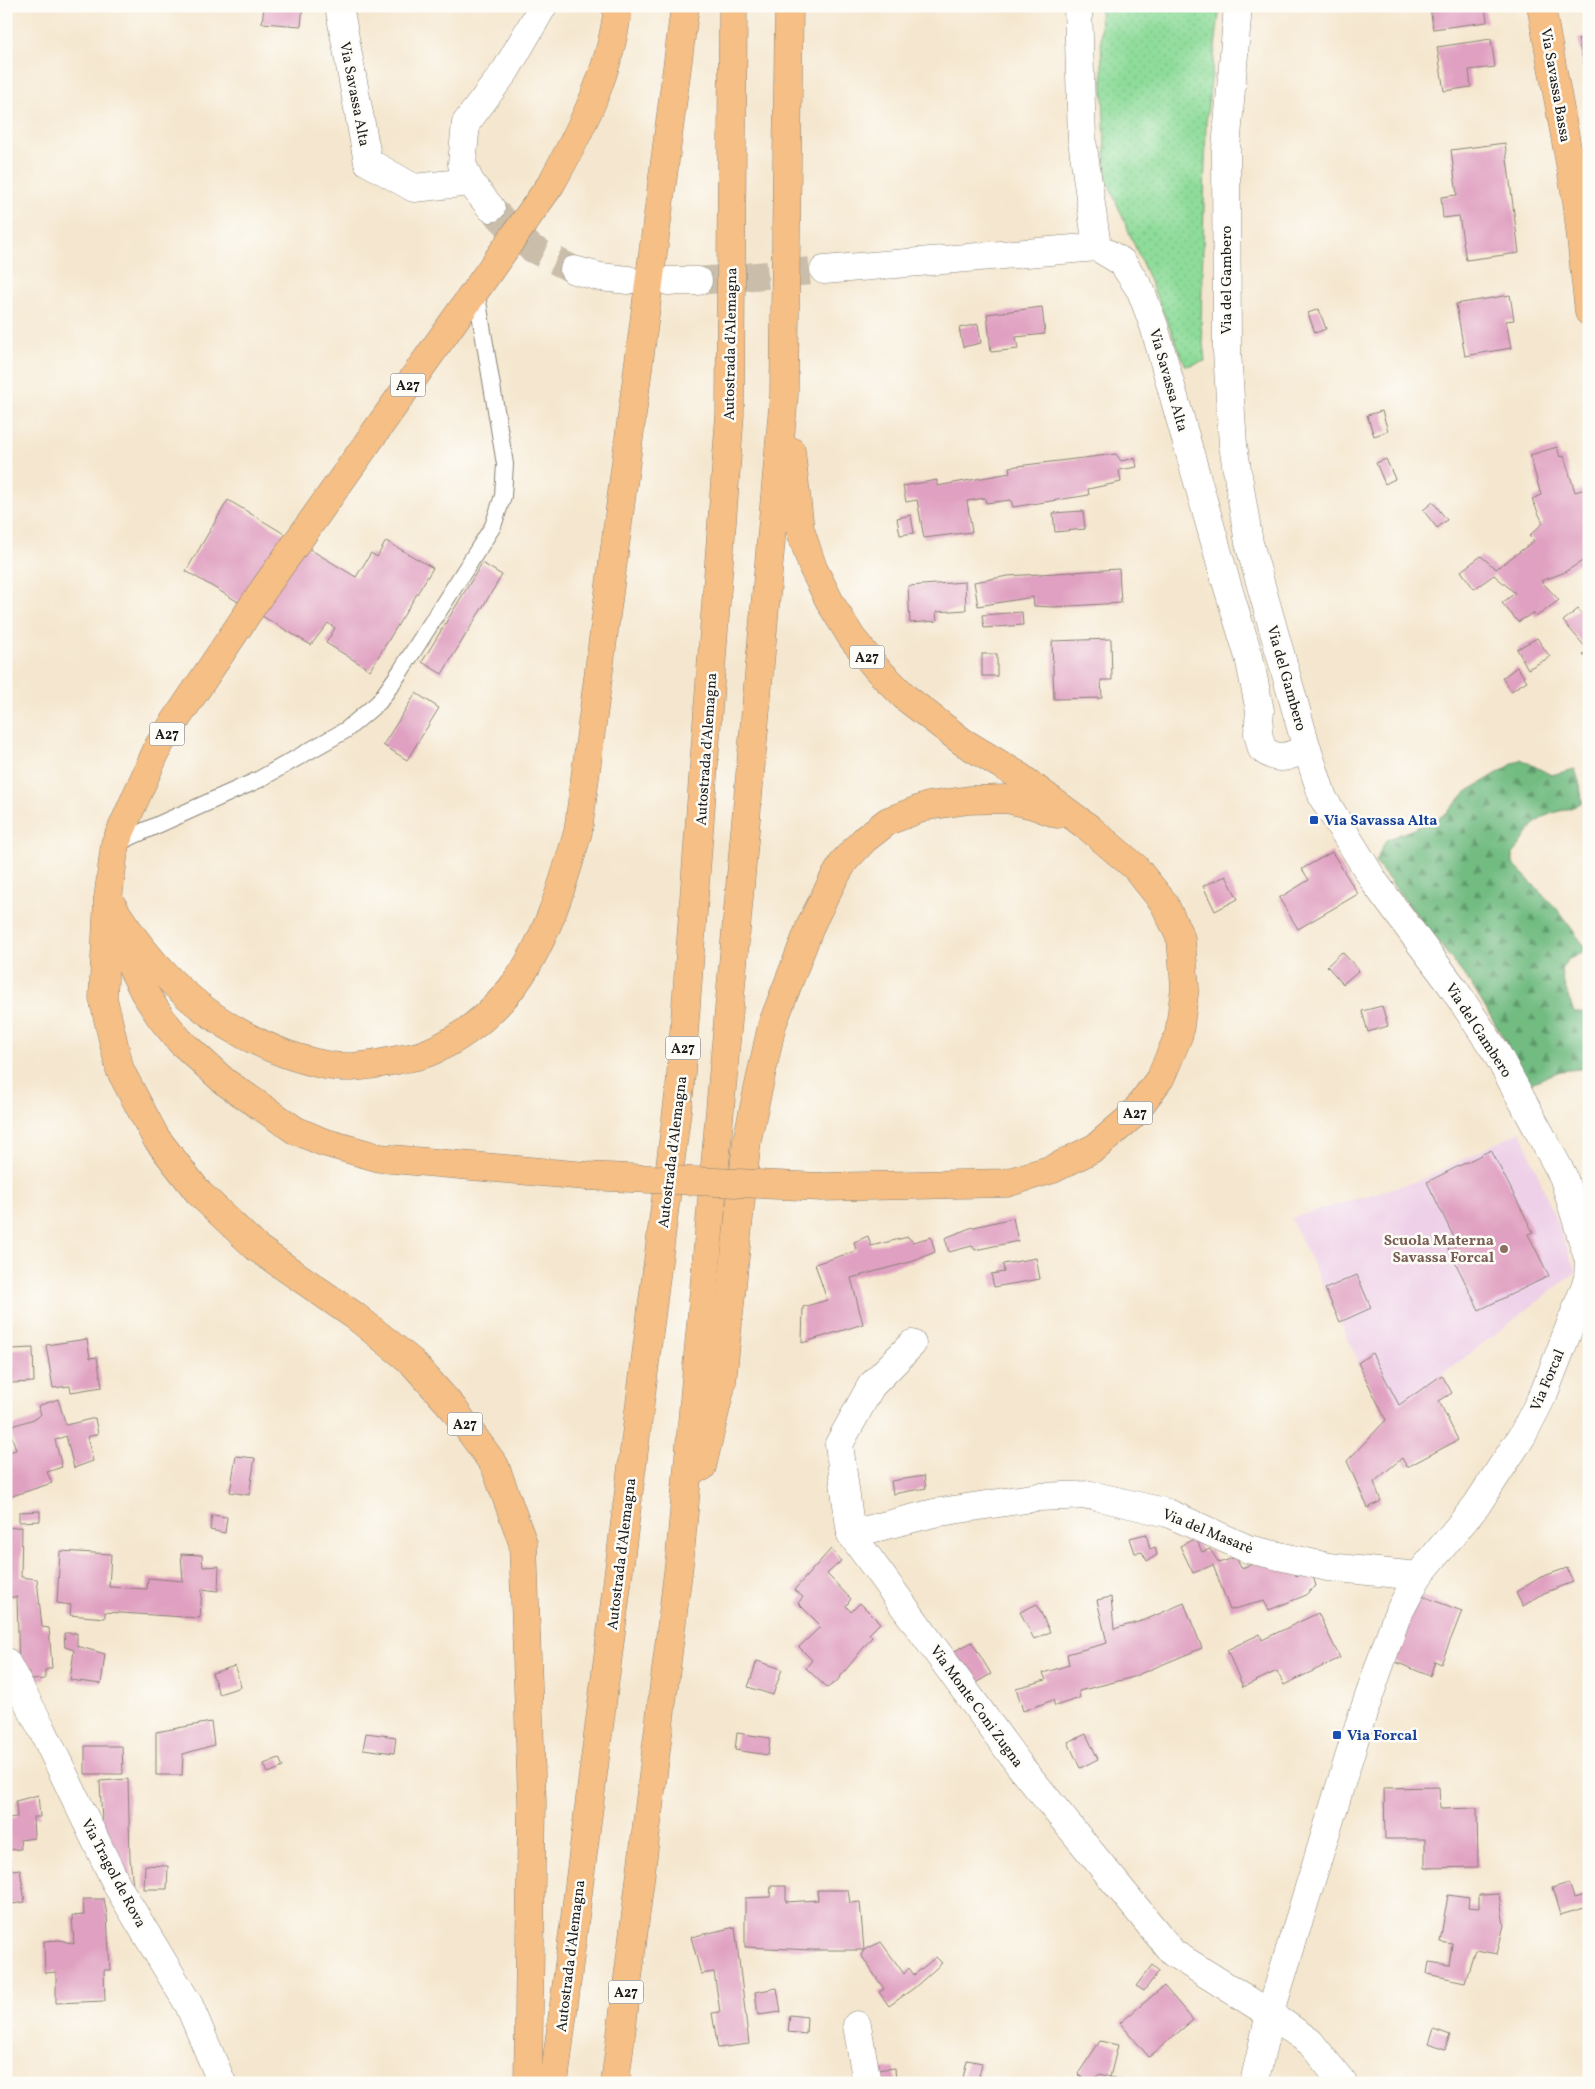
<svg xmlns="http://www.w3.org/2000/svg" width="1595" height="2089" font-family="Vollkorn,serif">
<defs>
<pattern id="grass-dots" width="8" height="8" patternUnits="userSpaceOnUse" patternTransform="scale(1.25)"><rect width="8" height="8" fill="#8edc9a"/><path d="M2 2h.1M6 6h.1" fill="none" stroke="#7abc84" stroke-width="1.8" stroke-linecap="round"/></pattern>
<pattern id="forest-firs" width="22" height="20" patternUnits="userSpaceOnUse" patternTransform="scale(1.25)"><rect width="22" height="20" fill="#72bc82"/><path d="M5 1l3.5 6h-7zM16 11l3.5 6h-7z" fill="#5d986a"/></pattern>
</defs>
<rect width="100%" height="100%" fill="#fdfcf7"/>
<filter id="ink" filterUnits="userSpaceOnUse"><feTurbulence type="fractalNoise" baseFrequency=".02" numOctaves="2"/><feDisplacementMap in="SourceGraphic" scale="10" xChannelSelector="R" yChannelSelector="G"/><feConvolveMatrix kernelMatrix="1 2 1 2 8 2 1 2 1" color-interpolation-filters="sRGB"/></filter>
<filter id="wash" filterUnits="userSpaceOnUse"><feTurbulence type="fractalNoise" baseFrequency=".0096" numOctaves="4" result="noise"/><feDisplacementMap in="SourceGraphic" scale="20" xChannelSelector="R" yChannelSelector="G"/><feGaussianBlur stdDeviation="1.12" result="paint"/><feColorMatrix in="noise" values="0 0 0 0 0 0 0 0 0 0 0 0 0 0 0 0 0 1.4 0 .05"/><feComposite in="paint" operator="in"/></filter>
<g filter="url(#wash)">
<rect width="100%" height="100%" fill="#f5e7cf"/>
<path fill="#eed0e8" d="M 1521,1131 L 1576,1272 L 1442,1375 L 1399,1405 L 1386,1420 L 1291,1218 L 1420,1180 Z"/>
<path fill="url(#grass-dots)" stroke="#557c5b" d="M 1100,6 L 1220,6 L 1206,122 L 1201,326 L 1205,361 L 1186,366 L 1106,178 Z"/>
<path fill="url(#forest-firs)" stroke="#476c4f" d="M 1521,759 L 1551,775 L 1575,769 L 1580,785 L 1582,802 C 1569,812 1550,810 1538,821 C 1528,829 1523,844 1513,853 L 1513,864 L 1557,909 L 1583,944 L 1586,951 L 1567,960 L 1561,970 L 1563,981 L 1574,1013 L 1589,1013 L 1589,1068 L 1560,1071 L 1526,1085 L 1503,1037 L 1471,984 L 1375,862 L 1386,840 L 1433,821 L 1447,813 L 1466,792 Z"/>
<g id="blocks">
<g fill="#e0a0c1">
<path d="M 264,6 L 303,6 L 301,26 L 262,23 Z"/>
<path d="M 1430,6 L 1485,6 L 1487,22 L 1433,29 Z"/>
<path d="M 1589,36 L 1589,82 L 1588,82 L 1578,39 Z"/>
<path d="M 1491,39 L 1495,67 L 1469,70 L 1471,87 L 1444,91 L 1437,47 Z"/>
<path d="M 1505,143 L 1519,253 L 1466,260 L 1459,216 L 1443,218 L 1441,197 L 1457,195 L 1451,150 Z"/>
<path d="M 1510,295 L 1514,320 L 1506,321 L 1511,348 L 1465,356 L 1456,304 Z"/>
<path d="M 1042,307 L 1045,334 L 1016,337 L 1018,349 L 991,352 L 987,314 Z"/>
<path d="M 1319,309 L 1326,329 L 1315,333 L 1308,313 Z"/>
<path d="M 978,324 L 981,343 L 963,347 L 959,328 Z"/>
<path d="M 1382,411 L 1388,431 L 1374,436 L 1367,415 Z"/>
<path d="M 1557,447 L 1560,457 L 1564,456 L 1575,492 L 1589,488 L 1589,557 L 1563,573 L 1541,581 L 1559,600 L 1536,617 L 1533,613 L 1518,622 L 1502,603 L 1515,593 L 1494,575 L 1474,589 L 1461,571 L 1481,556 L 1496,569 L 1534,541 L 1529,536 L 1543,523 L 1532,499 L 1541,495 L 1530,455 Z"/>
<path d="M 1116,454 L 1121,461 L 1135,458 L 1137,467 L 1119,470 L 1121,482 L 1088,489 L 1089,495 L 1013,507 L 1011,500 L 986,503 L 985,498 L 967,501 L 972,532 L 924,538 L 917,500 L 906,502 L 903,486 L 937,480 L 937,486 L 1010,473 L 1009,467 Z"/>
<path d="M 1386,459 L 1395,479 L 1385,484 L 1376,463 Z"/>
<path d="M 228,500 L 356,577 L 371,553 L 377,557 L 386,541 L 433,568 L 370,670 L 326,643 L 335,628 L 328,623 L 311,645 L 186,571 Z"/>
<path d="M 1433,502 L 1447,520 L 1437,528 L 1423,510 Z"/>
<path d="M 1083,511 L 1085,529 L 1055,532 L 1053,513 Z"/>
<path d="M 911,515 L 914,533 L 900,535 L 897,518 Z"/>
<path d="M 482,563 L 502,575 L 442,674 L 422,662 Z"/>
<path d="M 1119,569 L 1121,603 L 1053,607 L 1034,606 L 1033,597 L 978,606 L 974,582 L 1008,576 Z"/>
<path d="M 965,582 L 966,610 L 936,612 L 937,621 L 910,623 L 908,586 Z"/>
<path d="M 1578,609 L 1589,622 L 1589,660 L 1583,654 L 1588,650 L 1563,621 Z"/>
<path d="M 1022,612 L 1023,625 L 984,628 L 982,615 Z"/>
<path d="M 1537,638 L 1550,657 L 1528,669 L 1517,649 Z"/>
<path d="M 1111,639 L 1112,680 L 1101,680 L 1102,698 L 1054,699 L 1052,641 Z"/>
<rect x="982" y="654" width="15" height="22"/>
<path d="M 1517,667 L 1527,681 L 1511,691 L 1502,678 Z"/>
<path d="M 416,693 L 439,708 L 407,760 L 383,745 Z"/>
<path d="M 1332,852 L 1358,894 L 1298,929 L 1279,898 L 1309,880 L 1302,869 Z"/>
<path d="M 1226,876 L 1238,899 L 1215,911 L 1203,886 Z"/>
<path d="M 1342,952 L 1359,970 L 1343,984 L 1327,966 Z"/>
<path d="M 1382,1006 L 1388,1026 L 1368,1032 L 1362,1011 Z"/>
<path d="M 1491,1150 L 1533,1232 L 1528,1234 L 1549,1276 L 1479,1310 L 1448,1248 L 1457,1244 L 1427,1182 Z"/>
<path d="M 1013,1218 L 1018,1241 L 975,1250 L 972,1246 L 949,1252 L 945,1238 L 970,1228 Z"/>
<path d="M 868,1236 L 871,1246 L 908,1237 L 913,1242 L 931,1237 L 935,1252 L 914,1261 L 851,1278 L 863,1324 L 802,1343 L 803,1307 L 827,1300 L 815,1264 L 856,1251 L 854,1242 Z"/>
<path d="M 1036,1258 L 1040,1279 L 994,1287 L 991,1274 L 1004,1272 L 1003,1264 Z"/>
<path d="M 1357,1275 L 1371,1308 L 1340,1322 L 1325,1289 Z"/>
<path d="M 87,1339 L 90,1358 L 97,1357 L 102,1387 L 71,1392 L 70,1386 L 53,1388 L 46,1345 Z"/>
<path d="M 33,1348 L 34,1382 L 11,1383 L 11,1349 Z"/>
<path d="M 1372,1353 L 1399,1405 L 1442,1375 L 1452,1393 L 1439,1401 L 1458,1440 L 1407,1467 L 1402,1458 L 1374,1482 L 1381,1501 L 1368,1508 L 1347,1461 L 1386,1420 L 1358,1363 Z"/>
<path d="M 58,1399 L 66,1425 L 95,1418 L 98,1434 L 87,1437 L 93,1461 L 74,1468 L 66,1436 L 55,1440 L 62,1467 L 47,1472 L 52,1483 L 6,1498 L 6,1453 L 16,1450 L 9,1427 L 37,1418 L 41,1414 L 38,1406 Z"/>
<path d="M 236,1456 L 255,1458 L 249,1495 L 230,1492 Z"/>
<path d="M 924,1476 L 926,1488 L 893,1494 L 891,1481 Z"/>
<path d="M 40,1511 L 40,1521 L 19,1522 L 19,1512 Z"/>
<path d="M 212,1515 L 227,1517 L 225,1533 L 210,1530 Z"/>
<path d="M 22,1527 L 21,1577 L 37,1579 L 42,1627 L 49,1628 L 52,1668 L 45,1670 L 45,1679 L 30,1680 L 30,1672 L 19,1672 L 17,1597 L 6,1597 L 6,1528 Z"/>
<path d="M 1146,1534 L 1150,1549 L 1155,1547 L 1157,1555 L 1147,1561 L 1142,1552 L 1135,1553 L 1130,1538 Z"/>
<path d="M 1196,1538 L 1202,1552 L 1210,1549 L 1219,1563 L 1236,1557 L 1241,1568 L 1269,1559 L 1291,1561 L 1296,1576 L 1311,1570 L 1316,1586 L 1304,1596 L 1269,1610 L 1264,1601 L 1230,1610 L 1213,1565 L 1193,1573 L 1180,1546 Z"/>
<path d="M 831,1549 L 841,1561 L 827,1574 L 851,1599 L 846,1606 L 851,1612 L 860,1603 L 880,1623 L 869,1634 L 872,1637 L 837,1681 L 827,1688 L 806,1668 L 812,1660 L 799,1647 L 821,1626 L 798,1603 L 803,1597 L 794,1590 Z"/>
<path d="M 60,1551 L 111,1554 L 109,1587 L 147,1589 L 148,1578 L 183,1581 L 181,1554 L 202,1555 L 203,1567 L 219,1566 L 218,1591 L 202,1589 L 200,1618 L 105,1612 L 105,1618 L 70,1615 L 71,1605 L 57,1603 Z"/>
<path d="M 1567,1568 L 1573,1582 L 1544,1593 L 1523,1606 L 1516,1592 L 1541,1577 Z"/>
<path d="M 1414,1593 L 1462,1611 L 1441,1664 L 1435,1661 L 1430,1676 L 1393,1661 Z"/>
<path d="M 1111,1597 L 1114,1629 L 1145,1620 L 1184,1603 L 1202,1648 L 1130,1678 L 1079,1691 L 1080,1698 L 1055,1706 L 1053,1700 L 1023,1711 L 1016,1688 L 1046,1680 L 1043,1673 L 1069,1665 L 1067,1654 L 1107,1643 L 1097,1600 Z"/>
<path d="M 1037,1604 L 1050,1632 L 1034,1639 L 1020,1612 Z"/>
<path d="M 1318,1613 L 1340,1658 L 1284,1685 L 1277,1671 L 1243,1687 L 1227,1650 L 1260,1634 L 1262,1640 Z"/>
<path d="M 64,1633 L 77,1633 L 77,1646 L 105,1654 L 101,1684 L 70,1680 L 74,1650 L 65,1647 Z"/>
<path d="M 972,1642 L 991,1674 L 972,1685 L 953,1652 Z"/>
<path d="M 757,1661 L 782,1669 L 773,1695 L 748,1687 Z"/>
<path d="M 235,1666 L 241,1687 L 219,1694 L 212,1673 Z"/>
<path d="M 211,1722 L 214,1745 L 183,1754 L 182,1775 L 156,1775 L 156,1732 Z"/>
<path d="M 366,1733 L 396,1737 L 394,1753 L 363,1749 Z"/>
<path d="M 737,1733 L 770,1738 L 768,1755 L 735,1750 Z"/>
<path d="M 1086,1734 L 1098,1759 L 1080,1768 L 1068,1742 Z"/>
<path d="M 85,1746 L 122,1746 L 123,1774 L 85,1774 Z"/>
<path d="M 279,1758 L 283,1767 L 268,1773 L 264,1764 Z"/>
<path d="M 128,1779 L 130,1858 L 133,1887 L 103,1844 L 100,1781 Z"/>
<path d="M 1439,1787 L 1440,1809 L 1477,1808 L 1478,1867 L 1425,1868 L 1425,1839 L 1385,1839 L 1384,1788 Z"/>
<path d="M 38,1795 L 40,1817 L 33,1817 L 34,1838 L 20,1840 L 21,1849 L 8,1850 L 12,1870 L 20,1869 L 25,1902 L 6,1905 L 6,1818 L 17,1817 L 16,1801 Z"/>
<path d="M 145,1865 L 168,1866 L 167,1889 L 144,1889 Z"/>
<path d="M 1569,1883 L 1574,1898 L 1584,1895 L 1588,1907 L 1560,1915 L 1552,1888 Z"/>
<path d="M 771,1886 L 786,1886 L 786,1902 L 818,1900 L 817,1890 L 848,1890 L 850,1903 L 860,1902 L 864,1950 L 881,1942 L 904,1974 L 909,1968 L 914,1975 L 936,1957 L 942,1963 L 914,1988 L 889,2006 L 879,1992 L 884,1989 L 861,1955 L 864,1950 L 812,1950 L 745,1947 L 745,1898 L 770,1897 Z"/>
<path d="M 1499,1894 L 1504,1925 L 1497,1954 L 1475,1950 L 1465,1982 L 1427,1974 L 1429,1962 L 1449,1965 L 1452,1944 L 1440,1942 L 1448,1895 L 1469,1898 L 1468,1907 L 1479,1908 L 1479,1895 Z"/>
<path d="M 83,1899 L 104,1899 L 107,1915 L 110,1970 L 104,1970 L 105,2001 L 56,2003 L 56,1972 L 45,1973 L 44,1941 L 60,1940 L 74,1944 L 72,1916 L 84,1915 Z"/>
<path d="M 735,1927 L 749,2044 L 718,2048 L 712,2013 L 720,2012 L 714,1972 L 701,1974 L 691,1937 Z"/>
<path d="M 1152,1965 L 1159,1971 L 1144,1991 L 1136,1986 Z"/>
<path d="M 1164,1986 L 1193,2020 L 1149,2057 L 1120,2023 Z"/>
<path d="M 777,1988 L 781,2012 L 758,2015 L 755,1992 Z"/>
<path d="M 790,2015 L 807,2017 L 806,2034 L 788,2032 Z"/>
<path d="M 1434,2029 L 1450,2035 L 1445,2049 L 1429,2043 Z"/>
<path d="M 1100,2041 L 1118,2045 L 1110,2077 L 1134,2083 L 1109,2083 L 1110,2077 L 1100,2074 L 1089,2082 L 1078,2074 Z"/>
<path d="M 967,2060 L 982,2063 L 978,2081 L 963,2078 Z"/>
<path d="M 895,2068 L 896,2081 L 875,2083 L 874,2070 Z"/>
</g>
</g>
</g>
<g filter="url(#ink)">
<use href="#blocks" fill-opacity="0" stroke="#888276" stroke-width="1"/>
<g fill="none" stroke-linecap="round" stroke-linejoin="round">
<g stroke="#cabeab" stroke-width="28" stroke-dasharray="28 14" stroke-linecap="butt">
<path d="M 491,208 L 531,248 L 574,270"/>
<path d="M 698,281 L 824,270"/>
</g>
<defs>
<path id="lane" d="M 115,844 L 258,780 L 346,730 L 379,702 L 400,672 L 493,526 L 503,496 L 505,464 L 476,290"/>
<g id="street">
<path d="M 339,6 L 368,162 L 414,188 L 470,182"/>
<path d="M 1078,6 L 1082,140 L 1097,247"/>
<path d="M 1238,6 L 1226,149 L 1227,351 L 1233,445 L 1249,543 L 1307,749 L 1323,798 L 1376,884 L 1452,986 L 1496,1052 L 1563,1176 L 1589,1261 L 1588,1279 L 1544,1393 L 1522,1436 L 1476,1506 L 1418,1576 L 1396,1618 L 1359,1725 L 1270,2014 L 1254,2083"/>
<path d="M 491,208 L 470,182 L 462,164 L 466,123 L 506,70 L 543,6"/>
<path d="M 574,270 L 600,277 L 628,280"/>
<path d="M 824,270 L 1097,247 L 1122,262 L 1141,291 L 1154,326 L 1225,578 L 1249,657 L 1260,711 L 1258,733 L 1262,749 C 1281,763 1287,756 1307,749"/>
<path d="M 668,281 L 698,281"/>
<path d="M 912,1344 L 871,1386 L 839,1444 L 851,1534 L 1020,1766 L 1173,1953 L 1270,2014 L 1310,2042 L 1343,2083"/>
<path d="M 851,1534 L 934,1513 L 1038,1497 L 1091,1495 L 1168,1513 L 1248,1549 L 1328,1567 L 1418,1576"/>
<path d="M 6,1662 L 41,1727 L 118,1887 L 189,2005 L 222,2083"/>
<path d="M 857,2025 L 867,2083"/>
</g>
<path id="primary" d="M 1541,6 L 1577,202 L 1589,312"/>
<g id="highway">
<path d="M 791,451 L 800,529 L 813,568 L 831,604 L 852,638 L 877,669 L 906,698 L 963,742 L 1016,774 L 1089,828 L 1135,867 L 1164,903 L 1181,939 L 1185,987 L 1179,1034 L 1161,1077 L 1132,1116 L 1096,1147 L 1053,1169 L 1006,1183 L 822,1187"/>
<path d="M 108,899 C 151,971 206,1024 286,1054 C 307,1061 330,1068 352,1067 C 367,1066 383,1063 397,1060 C 407,1058 418,1057 427,1053 C 459,1040 488,1017 510,990 C 545,947 563,884 578,832 L 685,6"/>
<path d="M 119,936 L 129,962 L 144,992 L 161,1018 L 180,1041 L 225,1082 L 295,1130 L 323,1142 L 380,1158 L 586,1176"/>
<path d="M 702,1467 L 722,1382 L 747,1140 L 772,1025 L 812,922 L 833,880 L 845,860 L 865,839 L 888,821 L 928,806 L 969,800 L 1007,799 L 1033,805 L 1058,814"/>
<path d="M 528,2083 L 532,1802 L 523,1543 L 495,1466 L 453,1408 L 411,1361 L 355,1316 L 257,1248 L 199,1193 L 156,1138 L 120,1070 L 103,998 L 108,899 L 115,844 L 159,745 L 266,586 L 551,184 C 582,128 611,71 618,6"/>
<path d="M 554,2083 L 680,1087 L 730,414 L 733,6"/>
<path d="M 615,2083 L 680,1556 L 784,395 L 789,6"/>
</g>
</defs>
<use href="#lane" stroke="#888276" stroke-width="18"/>
<use href="#street" stroke="#888276" stroke-width="29"/>
<use href="#primary" stroke="#888276" stroke-width="29"/>
<use href="#highway" stroke="#888276" stroke-width="29"/>
<use href="#lane" stroke="#fff" stroke-width="16"/>
<use href="#street" stroke="#fff" stroke-width="28"/>
<use href="#primary" stroke="#f5bf86" stroke-width="28"/>
<use href="#highway" stroke="#f5bf86" stroke-width="28"/>
<defs>
<path id="highway-bridge" d="M 586,1176 L 822,1187"/>
</defs>
<use href="#highway-bridge" stroke="#888276" stroke-width="29" stroke-linecap="butt"/>
<use href="#highway-bridge" stroke="#f5bf86" stroke-width="28"/>
</g>
</g>
<g fill="#1a4fb4" stroke="#fdfcf7" stroke-width="2">
<rect x="1309" y="815" width="10" height="10" rx="2.5"/>
<rect x="1332" y="1730" width="10" height="10" rx="2.5"/>
</g>
<circle fill="#8d6e63" stroke="#fdfcf7" stroke-width="2" cx="1504" cy="1249" r="5"/>
<g text-anchor="middle" stroke-width="5" stroke-linejoin="round" paint-order="stroke">
<g fill="#fdfcf7" stroke="#605f5e" stroke-width="1">
<rect x="390.5" y="373.5" width="35" height="23" rx="4"/>
<rect x="849.5" y="645.5" width="35" height="23" rx="4"/>
<rect x="149.5" y="722.5" width="35" height="23" rx="4"/>
<rect x="665.5" y="1036.5" width="35" height="23" rx="4"/>
<rect x="1117.5" y="1101.5" width="35" height="23" rx="4"/>
<rect x="447.5" y="1412.5" width="35" height="23" rx="4"/>
<rect x="608.5" y="1980.5" width="35" height="23" rx="4"/>
</g>
<g font-size="14" font-weight="bold" fill="#1c1c1c">
<text x="408" y="390">A27</text>
<text x="867" y="662">A27</text>
<text x="167" y="739">A27</text>
<text x="683" y="1053">A27</text>
<text x="1135" y="1118">A27</text>
<text x="465" y="1429">A27</text>
<text x="626" y="1997">A27</text>
</g>
<g font-size="15" fill="#1c1c1c" stroke="#fdfcf7">
<text transform="translate(1556 85) rotate(80)" y="5">Via Savassa Bassa</text>
<text transform="translate(355 94) rotate(79)" y="5">Via Savassa Alta</text>
<text transform="translate(1226 280) rotate(-90)" y="5">Via del Gambero</text>
<text transform="translate(730 344) rotate(-89)" y="5">Autostrada d'Alemagna</text>
<text transform="translate(1169 380) rotate(74)" y="5">Via Savassa Alta</text>
<text transform="translate(1287 678) rotate(74)" y="5">Via del Gambero</text>
<text transform="translate(706 749) rotate(-86)" y="5">Autostrada d'Alemagna</text>
<text transform="translate(1479 1030) rotate(57)" y="5">Via del Gambero</text>
<text transform="translate(672 1152) rotate(-83)" y="5">Autostrada d'Alemagna</text>
<text transform="translate(1547 1380) rotate(-67)" y="5">Via Forcal</text>
<text transform="translate(1208 1531) rotate(22)" y="5">Via del Masarè</text>
<text transform="translate(621 1554) rotate(-83)" y="5">Autostrada d'Alemagna</text>
<text transform="translate(977 1706) rotate(54)" y="5">Via Monte Coni Zugna</text>
<text transform="translate(114 1873) rotate(62)" y="5">Via Tragol de Rova</text>
<text transform="translate(570 1956) rotate(-83)" y="5">Autostrada d'Alemagna</text>
</g>
<g font-size="15" font-weight="bold" fill="#164399" stroke="#fdfcf7" text-anchor="start">
<text x="1324" y="825">Via Savassa Alta</text>
<text x="1347" y="1740">Via Forcal</text>
</g>
<g font-size="15" font-weight="bold" fill="#785e54" stroke="#fdfcf7" text-anchor="end">
<text x="1494" y="1245">Scuola Materna<tspan x="1494" dy="17">Savassa Forcal</tspan></text>
</g>
</g>
<rect width="1595" height="2089" fill="none" stroke="#fdfcf7" stroke-width="25"/>
</svg>
